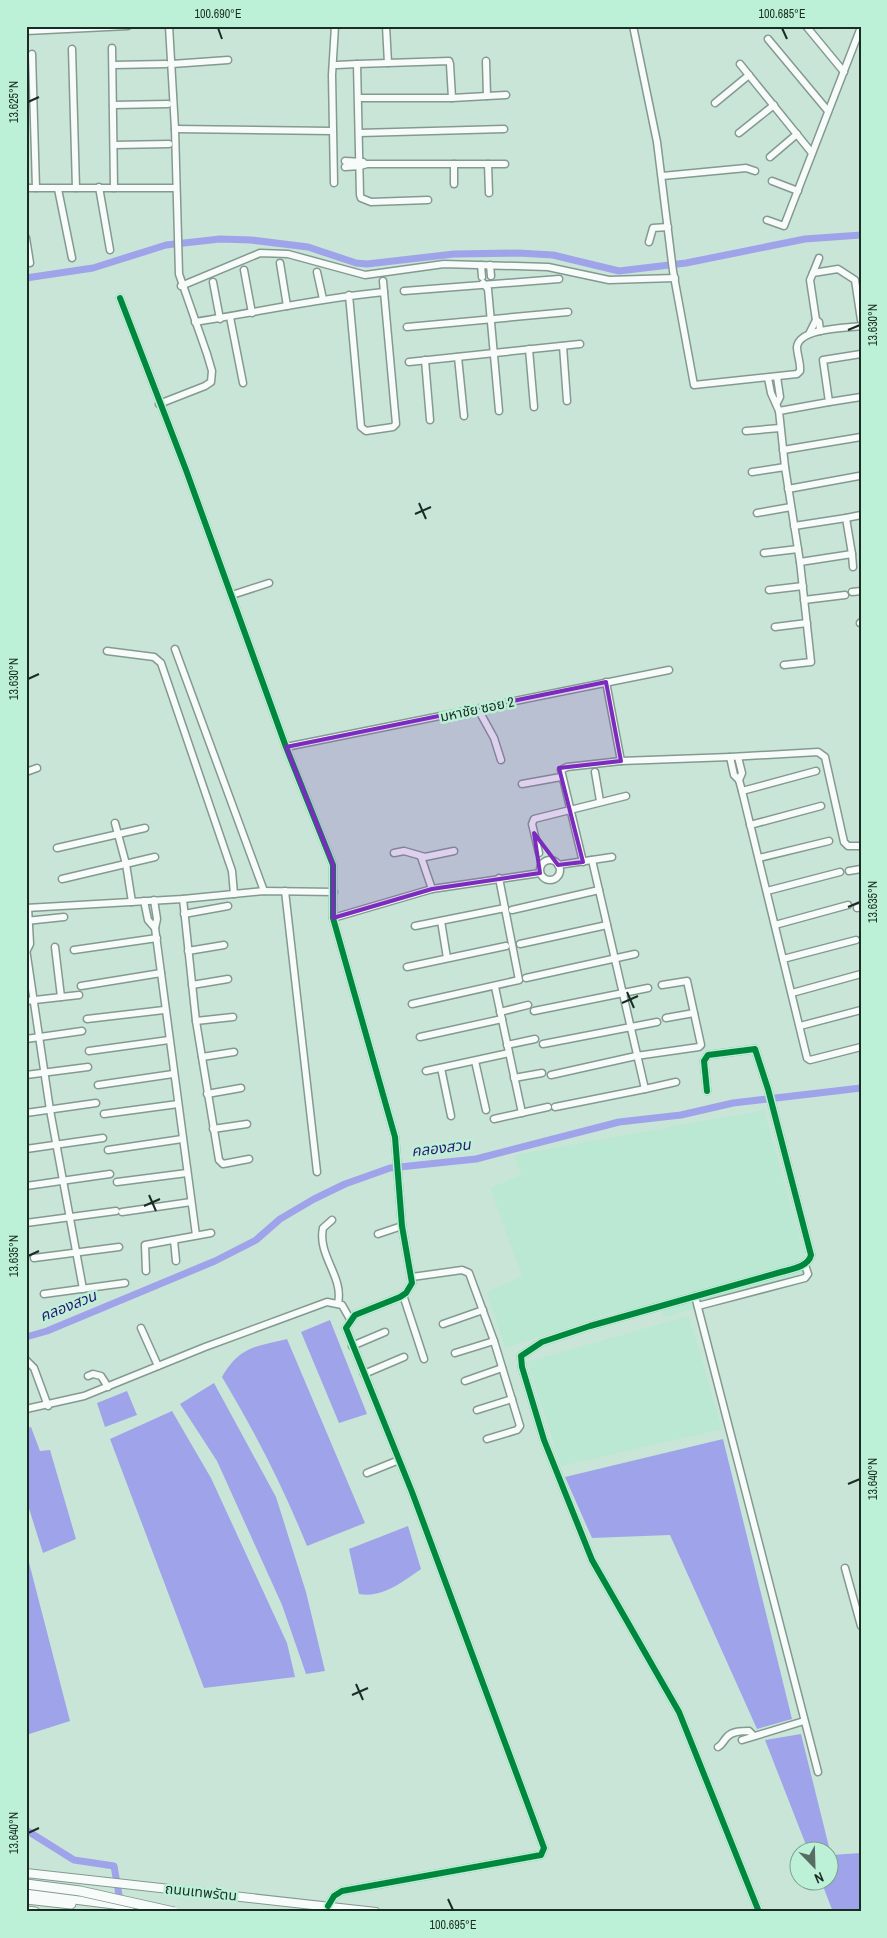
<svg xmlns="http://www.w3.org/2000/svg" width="887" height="1938" font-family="'Archivo Narrow','Noto Sans Thai',sans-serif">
<rect width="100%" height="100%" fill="#c9e5d7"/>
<g fill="#bae8d2">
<path d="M 764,1110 L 811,1277 L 664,1317 L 661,1310 L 621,1322 L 617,1311 L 505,1348 L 487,1292 L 522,1276 L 490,1188 L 521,1175 L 515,1155 Z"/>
<path d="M 689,1316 L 722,1429 L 561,1466 L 527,1362 Z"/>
</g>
<g fill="#9fa4ea">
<path d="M 330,1320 L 367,1414 L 339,1423 L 301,1332 Z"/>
<path d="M 287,1339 L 365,1523 L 307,1546 C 283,1487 255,1432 222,1377 C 240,1346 255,1347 287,1339 Z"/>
<path d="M 214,1383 L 276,1497 L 306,1592 L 325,1671 L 306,1674 L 282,1605 L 217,1461 L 180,1404 Z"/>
<path d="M 127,1391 L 137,1415 L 105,1427 L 97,1403 Z"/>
<path d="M 172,1411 L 211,1478 L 287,1643 L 295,1677 L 204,1688 L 110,1439 Z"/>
<path d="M 31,1427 L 40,1451 L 50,1450 L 76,1539 L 43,1553 L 26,1499 L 26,1428 Z"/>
<path d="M 723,1439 L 792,1719 L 757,1729 L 670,1535 L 592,1538 L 565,1477 Z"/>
<path d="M 408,1526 L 421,1569 C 402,1582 383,1598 359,1594 L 349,1549 Z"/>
<path d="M 26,1551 L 70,1721 L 26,1735 Z"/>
<path d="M 801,1734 L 831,1855 L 861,1853 L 861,1912 L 833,1912 L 821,1881 L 830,1880 L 830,1850 L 808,1850 L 765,1740 Z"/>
</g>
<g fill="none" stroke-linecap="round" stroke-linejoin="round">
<g stroke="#9fa4ea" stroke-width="7">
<path d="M 26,278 L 93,268 L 166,245 L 220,239 L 251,240 L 308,247 L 356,263 L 367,264 L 454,254 L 518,253 L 553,255 L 619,271 L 686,263 L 805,239 L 861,235"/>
<path d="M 26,1337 L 47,1331 L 215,1261 L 256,1240 L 280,1219 L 314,1199 L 345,1184 L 390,1168 L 476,1159 L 619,1122 L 681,1115 L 733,1103 L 861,1088"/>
<path d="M 26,1830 L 74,1860 L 114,1866 L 122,1912"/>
</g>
<defs>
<g id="minor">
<path d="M 386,26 L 388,63"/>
<path d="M 633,26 L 657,142 L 673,271 L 694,385 L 797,374 L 800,371 C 801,363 797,355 797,347 C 799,328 846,328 861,326"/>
<path d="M 806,26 L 844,72"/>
<path d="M 26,31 L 128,26"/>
<path d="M 768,39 L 828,111"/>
<path d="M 112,48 L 114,188"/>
<path d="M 72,49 L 76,188"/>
<path d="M 32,54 L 36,188"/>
<path d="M 172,64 L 228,60"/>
<path d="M 740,64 L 812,153"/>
<path d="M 113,65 L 166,64"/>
<path d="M 337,65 L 357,64"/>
<path d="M 487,96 L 506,95"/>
<path d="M 358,98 L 452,98 L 450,64 L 449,61 L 357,64 L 360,195 L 361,198 L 371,202 L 428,200"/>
<path d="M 452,98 L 487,96 L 486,61"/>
<path d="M 715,103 L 749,75"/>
<path d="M 113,105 L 168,104"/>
<path d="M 175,129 L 332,131"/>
<path d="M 359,133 L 504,129"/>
<path d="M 739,133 L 774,105"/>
<path d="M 114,145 L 169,144"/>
<path d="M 770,157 L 797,134"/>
<path d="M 345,161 L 363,162"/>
<path d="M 488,164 L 489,193"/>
<path d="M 345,167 L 360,166 L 367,164 L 505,164"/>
<path d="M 662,176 L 746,168 L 755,171"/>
<path d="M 772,181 L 798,191"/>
<path d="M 334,183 L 332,75 L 335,26"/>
<path d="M 454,184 L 454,164"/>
<path d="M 99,187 L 110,250"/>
<path d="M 26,188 L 176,188"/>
<path d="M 58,189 L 72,258"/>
<path d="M 767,220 L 784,226 L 861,27"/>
<path d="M 26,238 L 30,263"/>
<path d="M 649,242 L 653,228 L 668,227"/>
<path d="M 280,263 L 287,306"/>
<path d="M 481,265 L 482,277"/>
<path d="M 490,265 L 491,276"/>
<path d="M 244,270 L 252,313"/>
<path d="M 317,272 L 323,299"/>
<path d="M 813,273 L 819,258"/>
<path d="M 383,281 L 384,292"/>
<path d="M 213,282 L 220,319"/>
<path d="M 483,283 L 488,289 L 499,411"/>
<path d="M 181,286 L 260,253 L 288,254 L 365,275 L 444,264 L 548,267 L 609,280 L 675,278"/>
<path d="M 404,291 L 559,279"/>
<path d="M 120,298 L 186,470 L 286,747 L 333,865 L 333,918 L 395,1137 L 402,1226 L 412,1283 L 406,1293 L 400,1297 L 355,1315 L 346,1328 L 412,1492 L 544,1848 L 541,1855 L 342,1891 L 334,1896 L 328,1906"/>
<path d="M 230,317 L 243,383"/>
<path d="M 195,322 C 258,312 320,298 384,292 L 396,424 L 393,427 L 366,431 L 361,427 L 349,295"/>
<path d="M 407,327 L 568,312"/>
<path d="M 820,331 L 819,322 L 816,320 L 810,280 L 813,273 L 838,269 L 855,280 L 861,320"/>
<path d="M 809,334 L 816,320"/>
<path d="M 563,346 L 567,401"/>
<path d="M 529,349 L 534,407"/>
<path d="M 458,357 L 464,416"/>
<path d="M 425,360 L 430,420"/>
<path d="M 409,362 L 580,344"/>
<path d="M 768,378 L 771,393 L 779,411"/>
<path d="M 829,402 L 861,397"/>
<path d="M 777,403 L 780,397 L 777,377"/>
<path d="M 159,404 L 205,386 L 211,382 L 212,371 L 207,354 L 179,274 L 175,129 L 169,26"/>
<path d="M 746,431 L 780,428"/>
<path d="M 783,450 L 861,437"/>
<path d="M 752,472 L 785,467"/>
<path d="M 788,489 L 859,476"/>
<path d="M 757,513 L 791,507"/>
<path d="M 846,518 L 861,515"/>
<path d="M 794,526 L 846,518 L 852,554 L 800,562"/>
<path d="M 764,553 L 798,549"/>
<path d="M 852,554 L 853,567"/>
<path d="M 769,590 L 803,586"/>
<path d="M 852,592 L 861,591"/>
<path d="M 232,595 L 269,583"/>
<path d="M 804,600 L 845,595"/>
<path d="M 860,623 L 861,622"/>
<path d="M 775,627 L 807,623"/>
<path d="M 175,649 L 264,891"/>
<path d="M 107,651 L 154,657 L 161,663 L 232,871 L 234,894"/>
<path d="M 784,665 L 811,662 L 800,562 L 785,467 L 779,411 L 829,402 L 823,360 L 861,354"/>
<path d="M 606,682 L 621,761"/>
<path d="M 478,709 L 494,738 L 501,760"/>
<path d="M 286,747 L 669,670"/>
<path d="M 730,757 L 734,775 L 739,780 L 742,791 L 807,1058 L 810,1060 L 861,1047"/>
<path d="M 738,757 L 742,773 L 739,780"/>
<path d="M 26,772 L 37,768"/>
<path d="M 595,772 L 600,801"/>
<path d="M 522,784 L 561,777"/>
<path d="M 742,791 L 816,771"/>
<path d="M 115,823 L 126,864 L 132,902"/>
<path d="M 750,825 L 821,806"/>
<path d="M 57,848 L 145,828"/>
<path d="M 394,853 L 404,851 L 425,857 L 454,851"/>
<path d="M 539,853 L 532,824 L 534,819 L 626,796"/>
<path d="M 421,857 L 432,889"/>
<path d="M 759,858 L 829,841"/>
<path d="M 592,860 L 612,857"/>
<circle cx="550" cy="870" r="10"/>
<path d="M 583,862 L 561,770 L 567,767 L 621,761 L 730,757 L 818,752 L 825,757 L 844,842 L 848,846 L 861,846"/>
<path d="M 558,865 L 592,860 L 645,1089 L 676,1082"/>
<path d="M 849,871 L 861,869"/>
<path d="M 62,879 L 155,857"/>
<path d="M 285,891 L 317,1172"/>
<path d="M 767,891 L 840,872"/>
<path d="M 183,899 L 196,1021 L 219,1160 L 223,1164 L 249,1159"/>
<path d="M 144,901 L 148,920 L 155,928 L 157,919 L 154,900"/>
<path d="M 26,908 L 183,899 L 264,891 L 334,892"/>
<path d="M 857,908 L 861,907"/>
<path d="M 512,910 L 599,890"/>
<path d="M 184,914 L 228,906"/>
<path d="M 333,918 L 432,889 L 540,873"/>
<path d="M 26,921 L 64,917"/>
<path d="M 441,921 L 447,958"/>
<path d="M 775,925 L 848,905"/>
<path d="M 415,926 L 505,908"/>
<path d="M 155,928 L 196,1235"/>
<path d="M 520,944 L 607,925"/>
<path d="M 55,947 L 61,997"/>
<path d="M 26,949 L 50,1110 L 83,1289"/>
<path d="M 27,950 L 30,944 L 28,908"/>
<path d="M 74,950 L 157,938"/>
<path d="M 188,951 L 224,945"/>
<path d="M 783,959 L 856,940"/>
<path d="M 407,967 L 506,946"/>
<path d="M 526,978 L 635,954"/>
<path d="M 192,985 L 228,979"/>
<path d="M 81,986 L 161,973"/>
<path d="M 495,987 L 522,1113"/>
<path d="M 792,993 L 861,974"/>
<path d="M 26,1001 L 79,995"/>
<path d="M 412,1004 L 519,980 L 499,878"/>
<path d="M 534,1011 L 648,988"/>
<path d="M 500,1012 L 528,1005"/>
<path d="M 666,1018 L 694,1013"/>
<path d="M 87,1019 L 164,1010"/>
<path d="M 196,1021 L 233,1017"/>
<path d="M 800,1026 L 861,1010"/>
<path d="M 420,1037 L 502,1019"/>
<path d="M 26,1039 L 82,1031"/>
<path d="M 543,1044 L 657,1022"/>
<path d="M 507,1045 L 535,1039"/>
<path d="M 89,1051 L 169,1040"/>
<path d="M 202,1057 L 234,1052"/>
<path d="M 475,1061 L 486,1110"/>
<path d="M 441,1068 L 451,1116"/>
<path d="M 426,1071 L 509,1053"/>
<path d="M 26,1075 L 88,1067"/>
<path d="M 551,1075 L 636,1056 L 699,1047 L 701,1045 L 687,981 L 662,985"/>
<path d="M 514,1078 L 542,1073"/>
<path d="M 98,1085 L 173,1074"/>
<path d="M 707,1091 L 704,1061 L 708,1055 L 755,1049 L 768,1089 L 811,1255 C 808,1267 792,1269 781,1272 L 590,1326 L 542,1342 L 521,1356 L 522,1367 L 544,1440 L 592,1560 L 679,1712 L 759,1912"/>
<path d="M 207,1094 L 241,1088"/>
<path d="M 555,1107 L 645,1089"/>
<path d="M 26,1113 L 96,1103"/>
<path d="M 104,1114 L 178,1104"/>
<path d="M 494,1119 L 548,1107"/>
<path d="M 213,1129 L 247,1124"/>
<path d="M 26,1149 L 103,1138"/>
<path d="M 108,1150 L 182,1139"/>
<path d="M 117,1182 L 187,1173"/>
<path d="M 26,1186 L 110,1174"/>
<path d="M 122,1212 L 191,1202"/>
<path d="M 332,1220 L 323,1228 C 317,1255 344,1277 338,1303"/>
<path d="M 26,1223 L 116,1211"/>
<path d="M 378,1234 L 402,1226"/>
<path d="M 174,1240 L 176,1261"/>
<path d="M 34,1258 L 119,1247"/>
<path d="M 146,1271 L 145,1245 L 211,1233"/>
<path d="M 412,1277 L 462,1270 L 469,1273 L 494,1341 L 520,1426 L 517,1430 L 487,1439"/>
<path d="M 44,1294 L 125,1283"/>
<path d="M 403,1295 L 424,1359"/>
<path d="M 695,1296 L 818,1772"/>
<path d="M 698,1306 L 805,1278 L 808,1274 L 805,1265"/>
<path d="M 443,1324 L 483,1310"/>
<path d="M 141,1328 L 158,1366"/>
<path d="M 352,1346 L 385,1332"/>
<path d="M 455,1353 L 494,1341"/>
<path d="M 26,1360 L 34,1368 L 48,1406"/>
<path d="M 364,1374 L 404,1357"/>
<path d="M 88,1376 L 93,1374 L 101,1376 L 108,1387"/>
<path d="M 465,1381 L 502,1368"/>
<path d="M 26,1409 L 84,1396 L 205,1347 L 327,1302 L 342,1305 L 350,1319"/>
<path d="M 477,1410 L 512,1399"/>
<path d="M 367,1473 L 399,1460"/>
<path d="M 845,1568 L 861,1626"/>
<path d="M 742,1740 L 804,1721"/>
<path d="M 718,1747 C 723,1744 723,1741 727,1737 C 732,1731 742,1731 749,1731 L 754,1736"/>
</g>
<path id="major" d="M 26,1873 L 376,1912"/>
<g id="highway">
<path d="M 26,1893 L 130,1906"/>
<path d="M 26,1899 L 71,1904"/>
<path d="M 26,1911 L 35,1912"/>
</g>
</defs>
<use href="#minor" stroke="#849a90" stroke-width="9"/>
<use href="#major" stroke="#849a90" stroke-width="10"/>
<use href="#highway" stroke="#849a90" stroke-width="11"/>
<use href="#minor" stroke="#f7fbf9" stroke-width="6"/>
<use href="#major" stroke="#f7fbf9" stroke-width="8"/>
<use href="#highway" stroke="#f7fbf9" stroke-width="9"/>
<defs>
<path id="highway-bridge" d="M 26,1884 L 80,1891 L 174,1912"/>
</defs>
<use href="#highway-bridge" stroke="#849a90" stroke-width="11" stroke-linecap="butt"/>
<use href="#highway-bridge" stroke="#f7fbf9" stroke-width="9"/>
<defs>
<g id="cycleway">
<path d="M 120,298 L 186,470 L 286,747 L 333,865 L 333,918 L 395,1137 L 402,1226 L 412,1283 L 406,1293 L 400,1297 L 355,1315 L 346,1328 L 412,1492 L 544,1848 L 541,1855 L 342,1891 L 334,1896 L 328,1906"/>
<path d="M 707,1091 L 704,1061 L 708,1055 L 755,1049 L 768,1089 L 811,1255 C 808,1267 792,1269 781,1272 L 590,1326 L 542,1342 L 521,1356 L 522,1367 L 544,1440 L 592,1560 L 679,1712 L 759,1912"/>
</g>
</defs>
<use href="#cycleway" stroke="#bdf1d7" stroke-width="9"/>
<use href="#cycleway" stroke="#00873e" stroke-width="6"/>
</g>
<path fill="#7b2cbf" fill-opacity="0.2" stroke="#7b2cbf" stroke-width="4" stroke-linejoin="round" d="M 606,682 L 621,761 L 559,768 L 583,862 L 558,865 L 534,833 L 540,873 L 432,889 L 333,918 L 333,865 L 286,747 Z"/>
<path fill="none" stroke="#192d24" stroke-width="2" d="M 218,28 L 222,39M 782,28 L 787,39M 28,102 L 39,97M 848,330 L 860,325M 419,503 L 426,519M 415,514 L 431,507M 28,679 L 39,674M 848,907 L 860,902M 627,992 L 634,1008M 622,1003 L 638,996M 149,1195 L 156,1211M 144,1206 L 160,1199M 28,1256 L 39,1251M 848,1484 L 860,1479M 356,1684 L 363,1700M 352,1695 L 368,1688M 28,1833 L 39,1828M 448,1899 L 453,1910"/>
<g text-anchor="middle" stroke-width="5" stroke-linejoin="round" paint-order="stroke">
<g font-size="14" fill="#192d24" stroke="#bdf1d7">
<text transform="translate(477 709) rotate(-12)" y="5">มหาชัย ซอย 2</text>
<text transform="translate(201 1892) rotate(6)" y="5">ถนนเทพรัตน</text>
</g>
<g font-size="15" font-style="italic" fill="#2b1674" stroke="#bdf1d7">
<text transform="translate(441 1148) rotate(-7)" y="5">คลองสวน</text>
<text transform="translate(68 1306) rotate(-22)" y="5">คลองสวน</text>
</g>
</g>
<rect width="887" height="1938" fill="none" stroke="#bdf1d7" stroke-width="55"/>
<g transform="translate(814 1866) rotate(157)"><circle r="24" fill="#bdf1d7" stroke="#7ba38f"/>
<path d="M0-4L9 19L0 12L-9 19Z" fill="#576d63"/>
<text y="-8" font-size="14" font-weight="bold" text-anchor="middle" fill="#192d24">N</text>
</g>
<rect x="28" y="28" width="832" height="1882" fill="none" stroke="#192d24" stroke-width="2"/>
<g font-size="12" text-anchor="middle" fill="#192d24">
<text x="218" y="18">100.690°E</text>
<text x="782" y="18">100.685°E</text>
<text transform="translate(14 102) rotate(-90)" y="4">13.625°N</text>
<text transform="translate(873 325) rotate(-90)" y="4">13.630°N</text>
<text transform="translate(14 679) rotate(-90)" y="4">13.630°N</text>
<text transform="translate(873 902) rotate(-90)" y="4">13.635°N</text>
<text transform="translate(14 1256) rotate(-90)" y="4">13.635°N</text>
<text transform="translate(873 1479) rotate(-90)" y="4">13.640°N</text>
<text transform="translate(14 1833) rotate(-90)" y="4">13.640°N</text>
<text x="453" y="1929">100.695°E</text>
</g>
</svg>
